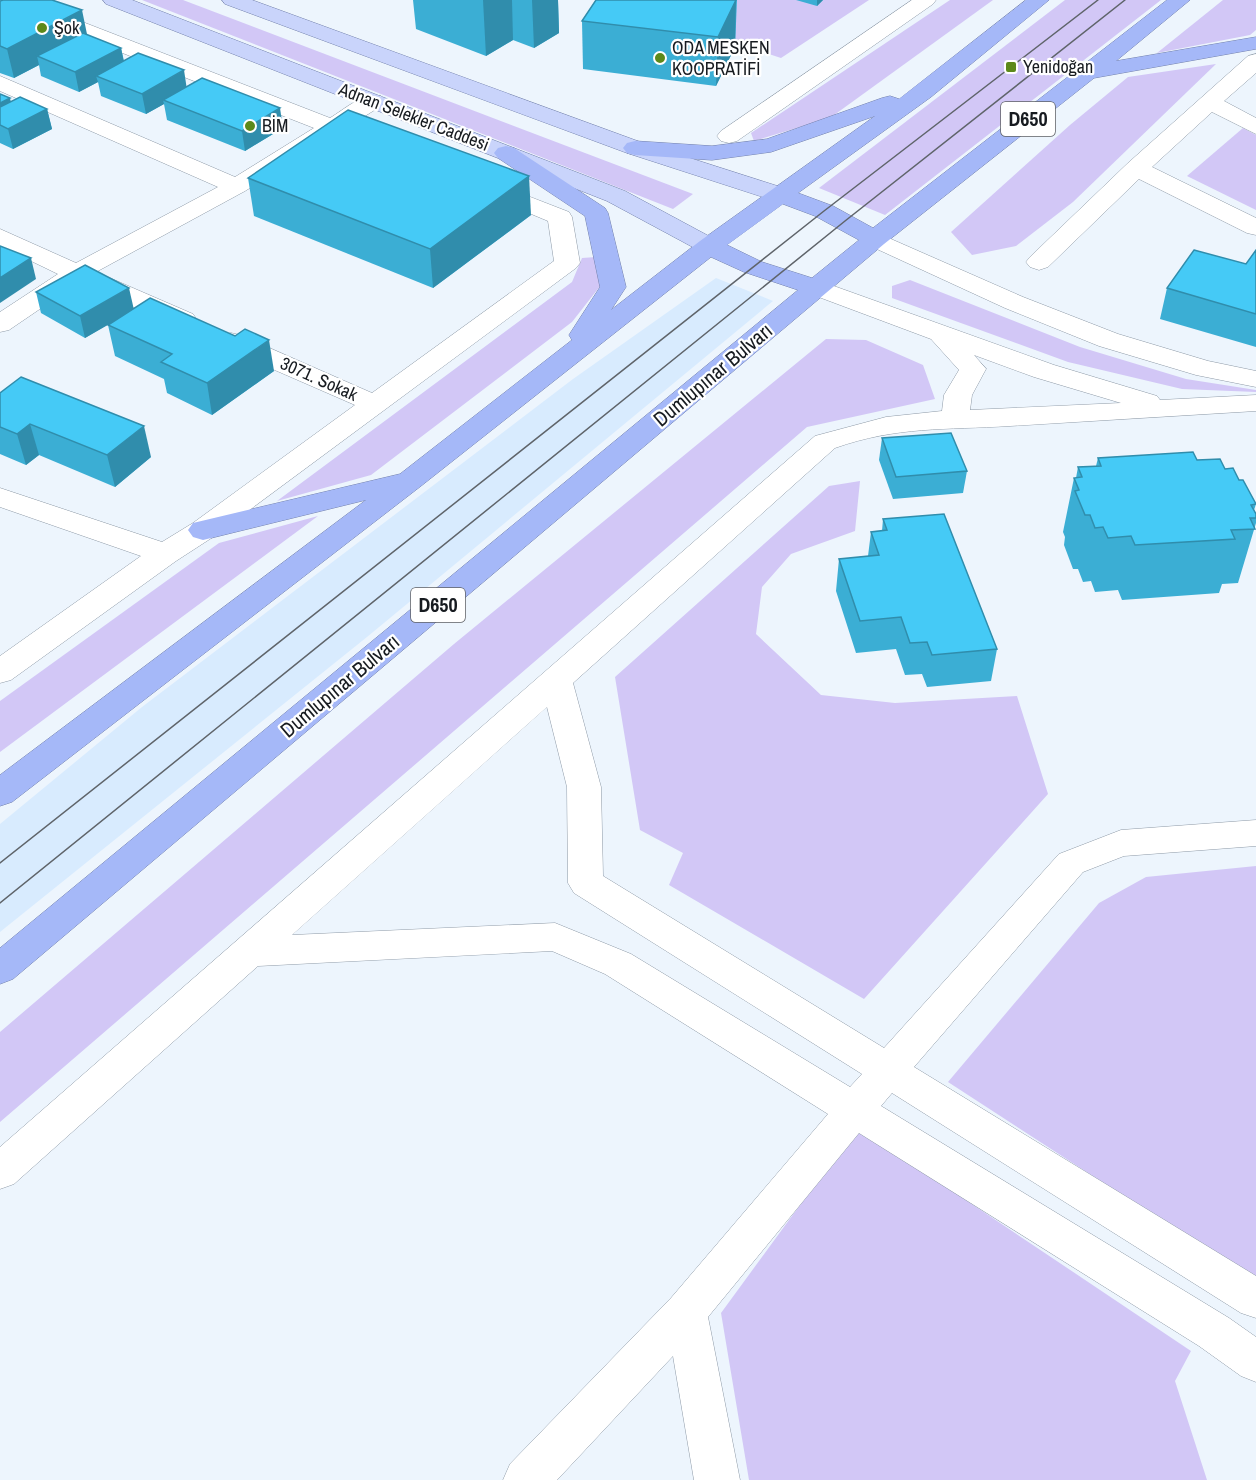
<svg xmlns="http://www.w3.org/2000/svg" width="1256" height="1480" font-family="'Archivo Narrow',sans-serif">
<rect width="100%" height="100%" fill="#edf5fd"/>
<path fill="#d8ebfe" d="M 716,278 L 773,301 L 367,637 L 0,932 L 0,824 L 142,707 L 573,379 Z"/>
<g fill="#d2c7f6">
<path d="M 142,0 L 183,0 L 693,194 L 673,209 Z"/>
<path d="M 603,0 L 869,0 L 781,58 Z"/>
<path d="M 950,0 L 993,0 L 830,118 L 754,141 L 751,133 Z"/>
<path d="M 1065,0 L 1161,0 L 885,215 L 819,188 Z"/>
<path d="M 1223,0 L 1256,0 L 1256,30 L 1250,35 L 1157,53 Z"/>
<path d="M 1216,64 L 1073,202 L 1016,246 L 972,255 L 951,232 L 1070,125 L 1128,77 Z"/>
<path d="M 1243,128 L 1256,135 L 1256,210 L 1187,176 Z"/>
<path d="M 596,257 L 601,285 L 572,322 L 371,475 L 277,501 L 572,282 L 582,258 Z"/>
<path d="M 910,280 L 1080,347 L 1186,379 L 1256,390 L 1256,392 L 1182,389 L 1068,362 L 892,298 L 892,286 Z"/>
<path d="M 826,339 L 866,340 L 923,365 L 935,399 L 807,427 L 0,1122 L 0,1032 L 454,644 Z"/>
<path d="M 860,481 L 855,531 L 791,554 L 762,587 L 756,634 L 821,695 L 895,703 L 1017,696 L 1048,794 L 864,999 L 669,885 L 683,853 L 640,830 L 615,677 L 829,486 Z"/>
<path d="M 318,516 L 0,752 L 0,701 L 219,543 Z"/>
<path d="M 1256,866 L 1256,1282 L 948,1082 L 1099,903 L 1146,877 Z"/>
<path d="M 857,1127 L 1191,1351 L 1175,1381 L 1207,1480 L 749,1480 L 721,1313 Z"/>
</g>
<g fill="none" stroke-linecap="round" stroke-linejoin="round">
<defs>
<g id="minor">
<path d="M 0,0 L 26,0 L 330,118 C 345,109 363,92 381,96 L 384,101 L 381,106 L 349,126 L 376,136 L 380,141 L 376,146 L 368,148 L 334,136 L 245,191 L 96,272 L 193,314 L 197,320 L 193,326 L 184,328 L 175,326 L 78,283 L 9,330 L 0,332 L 0,312 L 58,274 L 0,246 L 0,229 L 76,263 L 218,187 L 0,91 L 0,76 L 235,177 L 314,128 L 0,5 Z"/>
<path d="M 912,0 L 936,0 L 933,4 L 737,141 L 729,143 L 721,141 L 717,136 L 721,131 Z"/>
<path d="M 1256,54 L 1256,73 L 1224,101 L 1256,118 L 1256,134 L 1212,112 L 1152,167 L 1256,218 L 1256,235 L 1247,233 L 1139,179 L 1048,267 L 1039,270 L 1030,267 L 1026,262 L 1030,257 L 1128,163 L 1248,56 Z"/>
<path d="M 489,181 L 569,212 L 572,217 L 580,263 L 576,268 L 213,537 L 176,561 L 11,680 L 0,683 L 0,656 L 141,556 L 0,507 L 0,488 L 162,542 L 193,523 L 355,405 L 222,347 L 218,341 L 222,335 L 231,333 L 240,335 L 372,393 L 554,261 L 548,221 L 481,193 L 477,188 L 481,183 Z"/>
<path d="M 875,232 L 1023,297 L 1118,334 L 1208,361 L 1256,371 L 1256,387 L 1196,375 L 1099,346 L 1005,308 L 866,244 L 863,239 L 866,234 Z"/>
<path d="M 817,280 L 1054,365 L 1157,396 L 1160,400 L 1256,395 L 1256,411 C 1174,416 1092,421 1010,426 C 946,430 897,426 835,448 L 573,683 L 601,787 L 603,876 L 884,1048 L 1059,854 L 1121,830 L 1256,820 L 1256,846 L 1124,856 L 1083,872 L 914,1067 L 1256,1276 L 1256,1318 L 1241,1313 L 892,1093 L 881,1106 L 1229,1318 L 1256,1337 L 1256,1382 L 1241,1376 L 1199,1346 L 859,1133 L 708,1317 L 740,1480 L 694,1480 L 673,1356 L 557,1480 L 503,1480 L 510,1464 L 671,1298 L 828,1114 L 605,974 L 552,951 L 258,966 L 14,1184 L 0,1189 L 0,1147 L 815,436 L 886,417 L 942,411 L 944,395 L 959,370 L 931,339 L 808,293 L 804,288 L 808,283 ZM 974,355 L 1034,377 L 1121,403 L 970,410 L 972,395 L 986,369 ZM 547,707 L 567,787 L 568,883 L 574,893 L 862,1074 L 850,1087 L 631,954 L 555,923 L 292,935 Z"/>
</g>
<g id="major">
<path d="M 103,0 L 132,0 L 625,191 L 718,241 L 721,246 L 718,251 L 709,253 L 700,251 L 607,201 L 106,4 Z"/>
<path d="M 222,0 L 252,0 L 643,143 L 790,190 L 793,195 L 790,200 L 781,202 L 772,200 L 627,153 L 225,4 Z"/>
</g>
<path id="highway" d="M 1026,0 L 1049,0 L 931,97 L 798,193 L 833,206 L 873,228 L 1167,0 L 1190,0 L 1116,61 L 1256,37 L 1256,49 L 1094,78 L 884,244 L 13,979 L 0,984 L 0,948 L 798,290 L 744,272 L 711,257 L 421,486 L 12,802 L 0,806 L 0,775 L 366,500 L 203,540 L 193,537 L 188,530 L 193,523 L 400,474 L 572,340 L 569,335 L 600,287 L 585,216 L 498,158 L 494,153 L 498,148 L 506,146 L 514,148 L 605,208 L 608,213 L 626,287 L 611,310 L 700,241 L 875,116 L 771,152 L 712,160 L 635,155 L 627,153 L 623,148 L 627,143 L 635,141 L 712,146 L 767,139 L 882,98 L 890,96 L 899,99 ZM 783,204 L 815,216 L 859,240 L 812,278 L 762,262 L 727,245 Z"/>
</defs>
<use href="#minor" stroke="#8e9aa7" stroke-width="1"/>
<use href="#major" stroke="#7381ac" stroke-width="1"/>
<use href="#highway" stroke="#7381ac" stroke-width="1"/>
<use href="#minor" fill="#fff" fill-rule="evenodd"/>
<use href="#major" fill="#c9d4fb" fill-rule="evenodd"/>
<use href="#highway" fill="#a5b8f8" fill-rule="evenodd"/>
<g stroke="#5f646a" stroke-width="1.5">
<path d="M 0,863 L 824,211 L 1098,0"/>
<path d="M 0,903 L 845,221 L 1125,0"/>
</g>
</g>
<g fill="#3baed4">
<path d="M 413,0 L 558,0 L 559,33 L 534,48 L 513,40 L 486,56 L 416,29 Z"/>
<path d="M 596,0 L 737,0 L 735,47 L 716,86 L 583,69 L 582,21 Z"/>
<path d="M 796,0 L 823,0 L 817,6 Z"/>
<path d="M 0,1 L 121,48 L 124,61 L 283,128 L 245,151 L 167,120 L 164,104 L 146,114 L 101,96 L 98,82 L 79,92 L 41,76 L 39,65 L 14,78 L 0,73 Z"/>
<path d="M 0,94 L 11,101 L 47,109 L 52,129 L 13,149 L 0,143 Z"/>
<path d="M 248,178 L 531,215 L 433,288 L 254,216 Z"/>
<path d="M 1256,250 L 1256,347 L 1160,319 L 1167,288 L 1246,264 Z"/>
<path d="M 36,292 L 133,308 L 274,371 L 212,415 L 167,393 L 164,379 L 115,356 L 108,325 L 110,323 L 85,338 L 41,313 Z"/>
<path d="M 0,393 L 151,457 L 115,487 L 39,455 L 26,465 L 0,454 Z"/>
<path d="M 882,438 L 967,471 L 963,493 L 893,499 L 879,460 Z"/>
<path d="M 1098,458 L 1197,460 L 1225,469 L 1239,480 L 1256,504 L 1254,510 L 1256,514 L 1256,523 L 1238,583 L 1222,584 L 1219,593 L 1122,600 L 1118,590 L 1095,592 L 1091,581 L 1083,582 L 1078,569 L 1073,569 L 1064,545 L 1065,537 L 1063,532 L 1074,478 L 1076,478 L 1078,467 L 1096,466 Z"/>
<path d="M 883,519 L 997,649 L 991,681 L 927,687 L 922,674 L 905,675 L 896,649 L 856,653 L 836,591 L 839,559 L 868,556 L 871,532 L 882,531 Z"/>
</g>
<g fill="#308dac">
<path d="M 483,0 L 512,0 L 513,40 L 486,56 Z"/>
<path d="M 532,0 L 558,0 L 559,33 L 534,48 Z"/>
<path d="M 736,0 L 735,47 L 716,86 L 718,37 Z"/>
<path d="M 817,0 L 823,0 L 817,6 Z"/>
<path d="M 82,10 L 88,39 L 37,56 L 39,65 L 14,78 L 7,49 Z"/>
<path d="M 121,48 L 125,68 L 96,76 L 98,82 L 79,92 L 75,72 Z"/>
<path d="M 184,70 L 187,90 L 163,100 L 164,104 L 146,114 L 142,94 Z"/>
<path d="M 10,98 L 12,108 L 0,115 L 0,103 Z"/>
<path d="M 280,108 L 283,128 L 245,151 L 242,131 Z"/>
<path d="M 47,109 L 52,129 L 13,149 L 8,129 Z"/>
<path d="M 529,176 L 531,215 L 433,288 L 430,249 Z"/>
<path d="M 31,258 L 36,279 L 0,303 L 0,278 Z"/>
<path d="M 129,288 L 134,310 L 85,338 L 80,316 Z"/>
<path d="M 269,340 L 274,371 L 212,415 L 207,383 Z"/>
<path d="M 30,424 L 39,455 L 26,465 L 17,434 Z"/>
<path d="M 144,426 L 151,457 L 115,487 L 107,455 Z"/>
</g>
<g fill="#45caf6" stroke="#308dac" stroke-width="1.5">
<path d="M 3,0 L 52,0 L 82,10 L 7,49 L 0,46 L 0,1 Z"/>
<path d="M 596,0 L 736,0 L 718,37 L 582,21 Z"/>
<path d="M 83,33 L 121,48 L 75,72 L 37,56 Z"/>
<path d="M 138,53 L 184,70 L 142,94 L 96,76 Z"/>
<path d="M 202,78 L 280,108 L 242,131 L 163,100 Z"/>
<path d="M 0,94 L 10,98 L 0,103 Z"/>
<path d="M 20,97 L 47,109 L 8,129 L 0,125 L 0,107 Z"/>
<path d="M 348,110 L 529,176 L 430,249 L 248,178 Z"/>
<path d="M 0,246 L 31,258 L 0,278 Z"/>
<path d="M 1194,250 L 1246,264 L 1256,250 L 1256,314 L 1167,288 Z"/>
<path d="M 85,265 L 129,288 L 80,316 L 36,292 Z"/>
<path d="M 150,298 L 235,336 L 245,329 L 269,340 L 207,383 L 161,362 L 172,354 L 108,325 Z"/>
<path d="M 21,377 L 144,426 L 107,455 L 30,424 L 17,434 L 0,427 L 0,393 Z"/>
<path d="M 951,433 L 967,471 L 896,477 L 882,438 Z"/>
<path d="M 1193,452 L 1197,460 L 1220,459 L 1225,469 L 1233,468 L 1239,480 L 1243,480 L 1256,504 L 1251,505 L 1256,514 L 1256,518 L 1250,518 L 1255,529 L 1231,530 L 1235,539 L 1135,545 L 1131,536 L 1108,538 L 1103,527 L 1095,528 L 1090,515 L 1085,515 L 1075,491 L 1079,490 L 1074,478 L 1082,477 L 1078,467 L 1101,466 L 1098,458 Z"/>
<path d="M 944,514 L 997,649 L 932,655 L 927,642 L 910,643 L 901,617 L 860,621 L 839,559 L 879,555 L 871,532 L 887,530 L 883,519 Z"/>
</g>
<g fill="#5c891a" stroke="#fff" stroke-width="2">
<circle cx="42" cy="28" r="6"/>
<circle cx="660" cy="58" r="6"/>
<rect x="1005" y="61" width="12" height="12" rx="3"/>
<circle cx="250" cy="126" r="6"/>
</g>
<g text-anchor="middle" stroke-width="4.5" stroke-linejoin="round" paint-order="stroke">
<g font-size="18" fill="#171b20" stroke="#fff" text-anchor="start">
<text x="54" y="34">Şok</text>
<text x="672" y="54">ODA MESKEN<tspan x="672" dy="21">KOOPRATİFİ</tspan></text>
<text x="1023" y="73">Yenidoğan</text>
<text x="262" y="132">BİM</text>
</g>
<g font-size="18" fill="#171b20" stroke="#fff">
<text transform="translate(414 117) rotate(21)" y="6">Adnan Selekler Caddesi</text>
<text transform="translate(319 379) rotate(24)" y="6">3071. Sokak</text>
</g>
<g fill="#fff" stroke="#5d5f63" stroke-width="1.5">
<rect x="1001" y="102" width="54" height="34" rx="4.5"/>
<rect x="411" y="588" width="54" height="34" rx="4.5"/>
</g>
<g font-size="20" font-weight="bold" fill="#171b20">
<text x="1028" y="126">D650</text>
<text x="438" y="612">D650</text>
</g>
<g font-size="21" fill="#171b20" stroke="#fff">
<text transform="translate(713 375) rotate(-40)" y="7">Dumlupınar Bulvarı</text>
<text transform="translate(340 686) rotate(-40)" y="7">Dumlupınar Bulvarı</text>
</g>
</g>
</svg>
